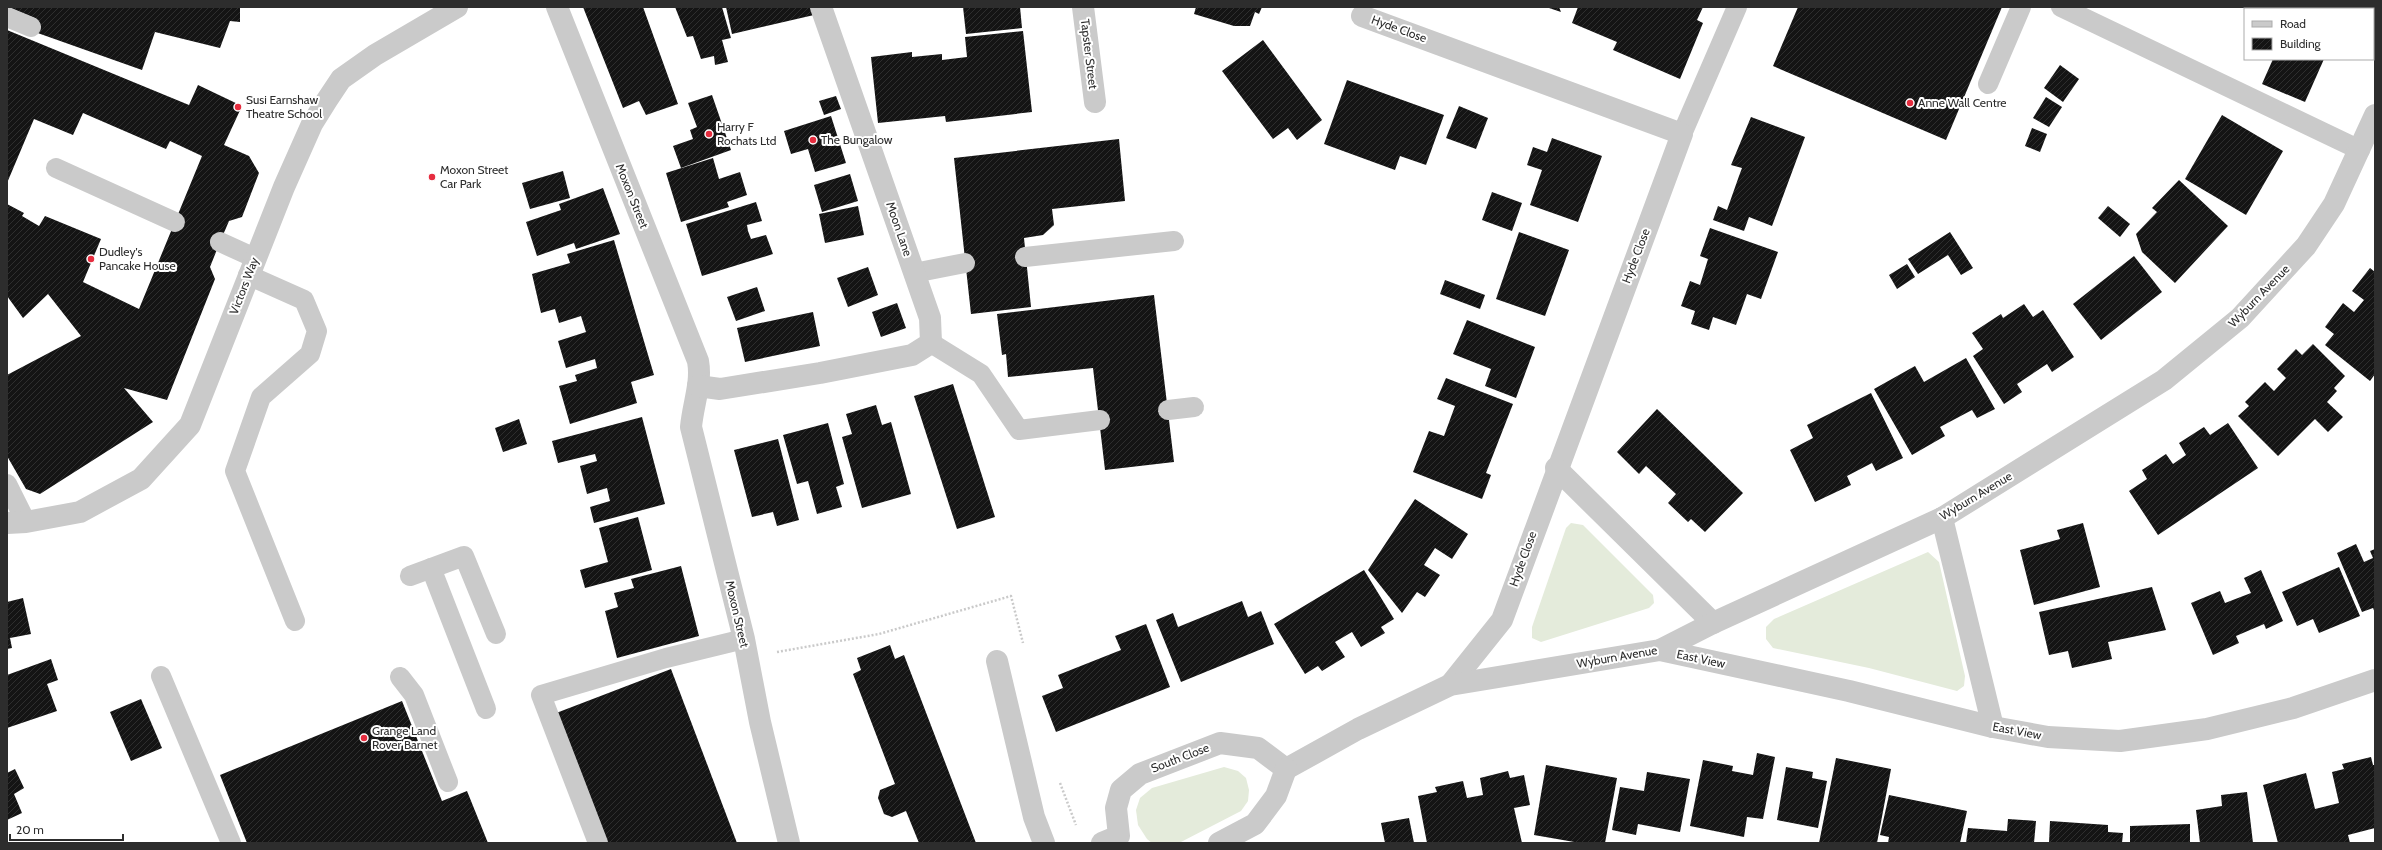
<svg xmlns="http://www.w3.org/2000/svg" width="2382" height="850" font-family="Cabin,sans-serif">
<defs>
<pattern id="building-hatch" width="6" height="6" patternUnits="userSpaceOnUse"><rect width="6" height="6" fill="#141414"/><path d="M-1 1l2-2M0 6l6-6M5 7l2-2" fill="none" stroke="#2e2e2e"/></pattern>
</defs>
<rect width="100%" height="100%" fill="#fff"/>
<g fill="#e4ebdb">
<path d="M 1571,523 L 1583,525 L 1653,595 L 1654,603 L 1649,608 L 1541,642 L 1532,638 L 1532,627 L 1566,528 Z"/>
<path d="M 1928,552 L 1939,562 L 1965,676 L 1964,686 L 1957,691 L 1869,668 L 1773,648 L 1766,639 L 1766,627 L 1774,619 Z"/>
<path d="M 1224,767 L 1238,771 L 1246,778 L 1249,790 L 1248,801 L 1241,811 L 1179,843 L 1152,843 L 1147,839 L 1138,825 L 1136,810 L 1140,798 L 1152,788 Z"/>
</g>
<g fill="url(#building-hatch)">
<path d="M 7,7 L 240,7 L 240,22 L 230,21 L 220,48 L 155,32 L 142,70 L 32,31 L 37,19 Z"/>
<path d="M 583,7 L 643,7 L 678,104 L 646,115 L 639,101 L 623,108 Z"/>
<path d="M 675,7 L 722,7 L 731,38 L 722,40 L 728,62 L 715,65 L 714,56 L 701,59 L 693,36 L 687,37 Z"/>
<path d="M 726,7 L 810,7 L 814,15 L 732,34 Z"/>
<path d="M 963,7 L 1020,7 L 1022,28 L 966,34 Z"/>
<path d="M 1196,7 L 1262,7 L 1259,14 L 1255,12 L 1250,26 L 1234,26 L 1194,14 Z"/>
<path d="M 1546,7 L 1559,7 L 1561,12 Z"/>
<path d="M 1578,7 L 1703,7 L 1697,20 L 1703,23 L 1680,79 L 1613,50 L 1617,42 L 1572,23 Z"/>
<path d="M 1798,7 L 2002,7 L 1946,140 L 1773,66 Z"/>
<path d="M 2274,7 L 2305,7 L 2310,9 L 2274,9 Z"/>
<path d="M 7,30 L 189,105 L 198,85 L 242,106 L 224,145 L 249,156 L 259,173 L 242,217 L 229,221 L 220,242 L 210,267 L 215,279 L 167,400 L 124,388 L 153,422 L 40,494 L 26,489 L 7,456 L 7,375 L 81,336 L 48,294 L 23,318 L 7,296 L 7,204 L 24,213 L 22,216 L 39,226 L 45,216 L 101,239 L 83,282 L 139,309 L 202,156 L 170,141 L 166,149 L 83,113 L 73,135 L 34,119 L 7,183 Z"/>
<path d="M 1023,31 L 1032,112 L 946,122 L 945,116 L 878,123 L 871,57 L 912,52 L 912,57 L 942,54 L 942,60 L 967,57 L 965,37 Z"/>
<path d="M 1263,40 L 1322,120 L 1297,140 L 1288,128 L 1273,139 L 1222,71 Z"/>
<path d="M 2273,59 L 2324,59 L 2305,102 L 2262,84 Z"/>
<path d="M 2060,65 L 2079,79 L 2063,102 L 2044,88 Z"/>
<path d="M 1347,80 L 1444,115 L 1426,165 L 1400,156 L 1395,170 L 1324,144 Z"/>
<path d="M 712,95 L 731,150 L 681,168 L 673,146 L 693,139 L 690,130 L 697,127 L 688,103 Z"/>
<path d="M 836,96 L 841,109 L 824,115 L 819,101 Z"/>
<path d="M 2046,97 L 2062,107 L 2049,127 L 2033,118 Z"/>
<path d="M 1459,106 L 1488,118 L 1476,149 L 1446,138 Z"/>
<path d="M 2222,115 L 2283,151 L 2246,215 L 2185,179 Z"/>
<path d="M 831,116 L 846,163 L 815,172 L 808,149 L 791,154 L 784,131 Z"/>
<path d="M 1751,117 L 1805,137 L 1772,226 L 1749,217 L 1744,231 L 1713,220 L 1718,206 L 1727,210 L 1739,176 L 1742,168 L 1731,165 Z"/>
<path d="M 2032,128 L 2047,134 L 2040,152 L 2025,146 Z"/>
<path d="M 1552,138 L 1602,156 L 1578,222 L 1530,205 L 1542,170 L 1527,165 L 1533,147 L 1547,152 Z"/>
<path d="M 1119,139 L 1125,201 L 1052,209 L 1054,225 L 1043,235 L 1024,238 L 1031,307 L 971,314 L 954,158 Z"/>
<path d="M 713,158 L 719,179 L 740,172 L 747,195 L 727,202 L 729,207 L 681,222 L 666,173 Z"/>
<path d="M 563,171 L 570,198 L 530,209 L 522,183 Z"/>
<path d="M 850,174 L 858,201 L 822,212 L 814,185 Z"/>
<path d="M 2179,180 L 2228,226 L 2175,283 L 2142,252 L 2136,234 L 2157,212 L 2152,208 Z"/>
<path d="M 603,188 L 620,234 L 576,249 L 574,243 L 537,256 L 526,222 L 561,210 L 559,204 Z"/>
<path d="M 1492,192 L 1522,203 L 1512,231 L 1482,220 Z"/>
<path d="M 756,202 L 762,221 L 747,225 L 748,231 L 751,239 L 766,235 L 773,254 L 702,276 L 686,224 Z"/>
<path d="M 858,206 L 864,235 L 825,243 L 819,214 Z"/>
<path d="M 2108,206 L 2130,224 L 2120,237 L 2098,218 Z"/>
<path d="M 1710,228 L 1778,252 L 1761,299 L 1747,294 L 1736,325 L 1713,317 L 1709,330 L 1691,324 L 1695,311 L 1681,306 L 1690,281 L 1700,285 L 1708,259 L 1700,256 Z"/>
<path d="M 1519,232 L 1569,250 L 1545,316 L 1496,299 Z"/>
<path d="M 1950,232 L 1973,268 L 1961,275 L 1948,255 L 1918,274 L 1908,259 Z"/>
<path d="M 614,240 L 654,375 L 631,382 L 637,403 L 570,424 L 559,386 L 577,381 L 575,375 L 597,368 L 595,359 L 566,368 L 558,341 L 586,332 L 581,316 L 559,323 L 555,309 L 541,313 L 532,274 L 570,263 L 567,254 Z"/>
<path d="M 2134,256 L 2162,292 L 2101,340 L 2073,304 Z"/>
<path d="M 1907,264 L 1915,277 L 1897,289 L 1889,275 Z"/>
<path d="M 868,267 L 878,295 L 848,307 L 837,278 Z"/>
<path d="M 2370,268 L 2375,272 L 2375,374 L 2370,381 L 2325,345 L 2334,334 L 2325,327 L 2343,303 L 2354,312 L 2364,300 L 2352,291 Z"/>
<path d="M 1445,280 L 1485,295 L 1480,309 L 1440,294 Z"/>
<path d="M 757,287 L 765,311 L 736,321 L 727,297 Z"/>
<path d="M 1154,295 L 1174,462 L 1105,470 L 1093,368 L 1008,377 L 1006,354 L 1002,355 L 997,314 Z"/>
<path d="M 897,303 L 906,328 L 881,337 L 872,312 Z"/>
<path d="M 2024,304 L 2033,317 L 2043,310 L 2074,357 L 2052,372 L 2047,364 L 2017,384 L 2022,392 L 2004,404 L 1973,356 L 1983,349 L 1972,333 L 2001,314 L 2003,318 Z"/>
<path d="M 813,312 L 820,346 L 745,362 L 737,328 Z"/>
<path d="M 1467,320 L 1535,347 L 1516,398 L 1485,386 L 1491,369 L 1453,354 Z"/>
<path d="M 2313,344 L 2345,376 L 2334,388 L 2337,391 L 2327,402 L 2343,417 L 2328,432 L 2315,419 L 2278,456 L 2238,416 L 2249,406 L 2245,402 L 2265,382 L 2274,391 L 2286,378 L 2277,369 L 2296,349 L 2302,355 Z"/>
<path d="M 1966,358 L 1995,409 L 1977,418 L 1972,410 L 1940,427 L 1945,436 L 1912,455 L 1874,389 L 1915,366 L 1924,382 Z"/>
<path d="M 1446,378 L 1513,404 L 1486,473 L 1491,475 L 1482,499 L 1413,472 L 1429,431 L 1444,436 L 1455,406 L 1437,399 Z"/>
<path d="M 953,384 L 995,517 L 957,529 L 914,396 Z"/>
<path d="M 1871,393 L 1903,458 L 1876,471 L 1872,463 L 1847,476 L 1851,485 L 1815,502 L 1790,450 L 1813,438 L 1807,425 Z"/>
<path d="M 876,405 L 882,425 L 891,422 L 911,494 L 862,508 L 842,437 L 852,434 L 846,414 Z"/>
<path d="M 1657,409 L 1743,493 L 1705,532 L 1691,519 L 1688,522 L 1668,503 L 1676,494 L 1646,466 L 1639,474 L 1617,452 Z"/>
<path d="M 642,417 L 665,504 L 594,523 L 590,507 L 610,501 L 607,488 L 587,494 L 580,466 L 597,461 L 595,454 L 558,463 L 552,441 Z"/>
<path d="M 519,419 L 527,444 L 503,452 L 495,428 Z"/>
<path d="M 828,423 L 844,484 L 836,487 L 842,507 L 817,514 L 808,481 L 797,484 L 783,435 Z"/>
<path d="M 2228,423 L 2258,468 L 2158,535 L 2129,491 L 2147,479 L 2142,470 L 2166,454 L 2173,464 L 2186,455 L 2179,443 L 2204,427 L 2210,435 Z"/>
<path d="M 778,439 L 799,520 L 777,526 L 773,512 L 752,517 L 734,450 Z"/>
<path d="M 1415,499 L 1468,534 L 1452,559 L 1435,548 L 1424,565 L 1440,575 L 1425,597 L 1417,592 L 1402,613 L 1368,570 Z"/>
<path d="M 638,517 L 652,570 L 585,588 L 580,570 L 608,562 L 599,528 Z"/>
<path d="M 2083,523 L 2100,587 L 2034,605 L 2020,550 L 2060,539 L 2057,530 Z"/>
<path d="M 2356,544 L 2364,562 L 2373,558 L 2370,551 L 2375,549 L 2375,613 L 2373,608 L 2362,612 L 2337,553 Z"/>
<path d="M 681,566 L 699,636 L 617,658 L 605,611 L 618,607 L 614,593 L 634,588 L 631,579 Z"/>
<path d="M 2339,567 L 2360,616 L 2319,633 L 2313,619 L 2297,626 L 2282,592 Z"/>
<path d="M 1364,570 L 1394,619 L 1381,627 L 1385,633 L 1361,647 L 1352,632 L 1335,642 L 1345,657 L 1322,671 L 1318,666 L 1305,674 L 1274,624 Z"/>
<path d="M 2261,570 L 2283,621 L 2266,629 L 2264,624 L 2236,636 L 2239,643 L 2213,655 L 2191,603 L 2220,591 L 2225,603 L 2251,593 L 2244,578 Z"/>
<path d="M 2152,587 L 2166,630 L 2108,642 L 2112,659 L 2072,668 L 2068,651 L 2049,655 L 2039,612 Z"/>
<path d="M 23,598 L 31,634 L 10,638 L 12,648 L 7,649 L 7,602 Z"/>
<path d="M 1242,601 L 1248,617 L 1261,611 L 1274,644 L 1181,682 L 1156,620 L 1173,613 L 1178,627 Z"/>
<path d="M 1146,624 L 1170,687 L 1056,732 L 1042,696 L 1063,688 L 1058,675 L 1121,650 L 1115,636 Z"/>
<path d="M 890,645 L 895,659 L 904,655 L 976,843 L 919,843 L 906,811 L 892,817 L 884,814 L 878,798 L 880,790 L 895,784 L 853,674 L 861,670 L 857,658 Z"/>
<path d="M 51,659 L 58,680 L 47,684 L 57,711 L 7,728 L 7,675 Z"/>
<path d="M 671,669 L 737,843 L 601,843 L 551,715 Z"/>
<path d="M 141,699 L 162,748 L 131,761 L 110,712 Z"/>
<path d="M 402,701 L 442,801 L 467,791 L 488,843 L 247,843 L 220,775 Z"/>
<path d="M 1757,753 L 1775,757 L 1763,819 L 1747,817 L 1744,837 L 1690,826 L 1703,760 L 1733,766 L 1732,771 L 1753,775 Z"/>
<path d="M 2371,757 L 2373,765 L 2375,765 L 2375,828 L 2348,835 L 2350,843 L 2278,843 L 2263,785 L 2306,773 L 2315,809 L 2339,803 L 2332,772 L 2344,769 L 2342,764 Z"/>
<path d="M 1836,758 L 1891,769 L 1877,843 L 1819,843 Z"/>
<path d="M 1546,765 L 1617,778 L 1605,843 L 1580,843 L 1534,835 Z"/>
<path d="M 1786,767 L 1813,772 L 1812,778 L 1827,781 L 1818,828 L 1777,820 Z"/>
<path d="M 15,769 L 24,788 L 14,794 L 22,813 L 7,820 L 7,773 Z"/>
<path d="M 1508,771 L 1510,778 L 1524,775 L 1530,805 L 1514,808 L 1522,843 L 1427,843 L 1418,796 L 1437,792 L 1435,787 L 1463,781 L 1467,798 L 1483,795 L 1480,778 Z"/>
<path d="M 1647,772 L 1690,779 L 1680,832 L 1638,824 L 1636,835 L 1612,830 L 1620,787 L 1644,791 Z"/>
<path d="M 2247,792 L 2253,843 L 2200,843 L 2196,810 L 2222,806 L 2221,795 Z"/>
<path d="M 1889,795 L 1967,811 L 1960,843 L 1888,843 L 1889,837 L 1880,835 Z"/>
<path d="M 1409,818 L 1414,843 L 1385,843 L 1381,823 Z"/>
<path d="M 2008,819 L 2036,821 L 2034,843 L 1966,843 L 1968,828 L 2007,831 Z"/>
<path d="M 2050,821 L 2108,825 L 2108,832 L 2123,833 L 2122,843 L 2049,843 Z"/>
<path d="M 2190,824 L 2190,843 L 2130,843 L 2130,826 Z"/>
</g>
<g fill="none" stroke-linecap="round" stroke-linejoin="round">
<g stroke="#cacaca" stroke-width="2.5" stroke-dasharray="2 2" stroke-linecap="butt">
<path d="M 777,652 L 879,634 L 1011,596 L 1023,643"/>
<path d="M 1060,783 L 1076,825"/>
</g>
<g stroke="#cacaca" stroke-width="20">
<path d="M 2061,7 L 2360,150"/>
<path d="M 7,17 L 31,27"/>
<path d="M 1988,84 L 2021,7"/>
<path d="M 1682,134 L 1737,7"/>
<path d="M 56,168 L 175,222"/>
<path d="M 220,242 L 255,258"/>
<path d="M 1025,257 L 1174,241"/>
<path d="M 914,273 L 965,263"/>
<path d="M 248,275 L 304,300 L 317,331 L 310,354 L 261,397 L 235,471 L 295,621"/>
<path d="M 931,343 L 981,374 L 1019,430 L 1100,420"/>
<path d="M 1168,410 L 1194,407"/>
<path d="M 7,484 L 26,522"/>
<path d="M 431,568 L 486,709"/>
<path d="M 410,576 L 464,556 L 496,634"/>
<path d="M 161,676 L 231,843"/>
<path d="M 400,677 L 414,695 L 448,782"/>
<path d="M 598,843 L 541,695 L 666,658 L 744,639"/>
</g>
<g stroke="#cacaca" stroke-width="22">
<path d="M 557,7 L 698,361 C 702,383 693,404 691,427 L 744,639 L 760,722 L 789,843"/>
<path d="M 1083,7 L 1095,102"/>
<path d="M 1362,16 L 1682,134 L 1502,620 L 1450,685"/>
<path d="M 698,386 L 720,389 L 820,373 L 912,355 L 931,343 L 930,318 L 821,7"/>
<path d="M 1556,468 L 1713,623"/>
<path d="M 1942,518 L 1993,727"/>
<path d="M 7,523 L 26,522 L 80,512 L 141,479 L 190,425 L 284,187 L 312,124 L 327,100 L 341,79 L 375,55 L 457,7"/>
<path d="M 1660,650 L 1849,691 L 1993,727 L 2048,737 L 2120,741 L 2207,729 L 2293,708 L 2375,680"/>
<path d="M 997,661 L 1034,817 L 1044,843"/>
<path d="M 1102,843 L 1119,836 L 1116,808 L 1121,790 L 1140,774 L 1220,743 L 1258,748 L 1286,769 L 1358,729 L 1450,685 L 1660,650 L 1713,623 L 1942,518 L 2164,380 L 2240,318 L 2306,246 L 2334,204 L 2375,115"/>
<path d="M 1219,843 L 1255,824 L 1276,796 L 1286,769"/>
</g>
</g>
<g fill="#e62d3f" stroke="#fff" stroke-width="1.5">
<circle cx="1910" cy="103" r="4"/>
<circle cx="238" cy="107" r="4"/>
<circle cx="709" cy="134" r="4"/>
<circle cx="813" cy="140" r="4"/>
<circle cx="432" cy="177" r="4"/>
<circle cx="91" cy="259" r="4"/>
<circle cx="364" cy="738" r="4"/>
</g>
<g text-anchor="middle" stroke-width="4" stroke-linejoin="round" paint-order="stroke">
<g font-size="12" fill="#2d2d2d" stroke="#fff">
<text transform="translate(1399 29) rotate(20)" y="4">Hyde Close</text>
<text transform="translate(1089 54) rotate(83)" y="4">Tapster Street</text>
<text transform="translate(632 196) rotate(68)" y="4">Moxon Street</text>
<text transform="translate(899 229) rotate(71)" y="4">Moon Lane</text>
<text transform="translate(1636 256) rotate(-69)" y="4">Hyde Close</text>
<text transform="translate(244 286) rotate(-69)" y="4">Victors Way</text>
<text transform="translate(2259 296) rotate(-46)" y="4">Wyburn Avenue</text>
<text transform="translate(1976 496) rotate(-31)" y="4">Wyburn Avenue</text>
<text transform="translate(1523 559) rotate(-70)" y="4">Hyde Close</text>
<text transform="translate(737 614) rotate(77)" y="4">Moxon Street</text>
<text transform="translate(1617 657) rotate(-10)" y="4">Wyburn Avenue</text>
<text transform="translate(1701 659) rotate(12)" y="4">East View</text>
<text transform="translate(2017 731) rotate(11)" y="4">East View</text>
<text transform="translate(1180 758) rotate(-21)" y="4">South Close</text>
</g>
<g font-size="12" fill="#2d2d2d" stroke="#fff" text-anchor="start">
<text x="246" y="104">Susi Earnshaw<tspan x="246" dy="14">Theatre School</tspan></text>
<text x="1918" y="107">Anne Wall Centre</text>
<text x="717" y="131">Harry F<tspan x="717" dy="14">Rochats Ltd</tspan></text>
<text x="821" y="144">The Bungalow</text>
<text x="440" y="174">Moxon Street<tspan x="440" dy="14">Car Park</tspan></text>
<text x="99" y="256">Dudley's<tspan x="99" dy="14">Pancake House</tspan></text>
<text x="372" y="735">Grange Land<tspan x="372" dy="14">Rover Barnet</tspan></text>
</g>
</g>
<rect width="2382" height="850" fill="none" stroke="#2d2d2d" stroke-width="16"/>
<rect x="2244" y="8" width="130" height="52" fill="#ffffff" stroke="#ababab"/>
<rect x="2252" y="21" width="20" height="6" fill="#cacaca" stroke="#ababab"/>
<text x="2280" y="28" font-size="12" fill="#2d2d2d">Road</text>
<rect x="2252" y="38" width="20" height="12" fill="url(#building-hatch)" stroke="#ababab"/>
<text x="2280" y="48" font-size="12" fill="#2d2d2d">Building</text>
<path d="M10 834v6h113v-6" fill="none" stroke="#2d2d2d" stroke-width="2"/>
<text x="16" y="834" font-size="12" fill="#2d2d2d" stroke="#ffffff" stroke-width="3" paint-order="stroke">20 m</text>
</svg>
